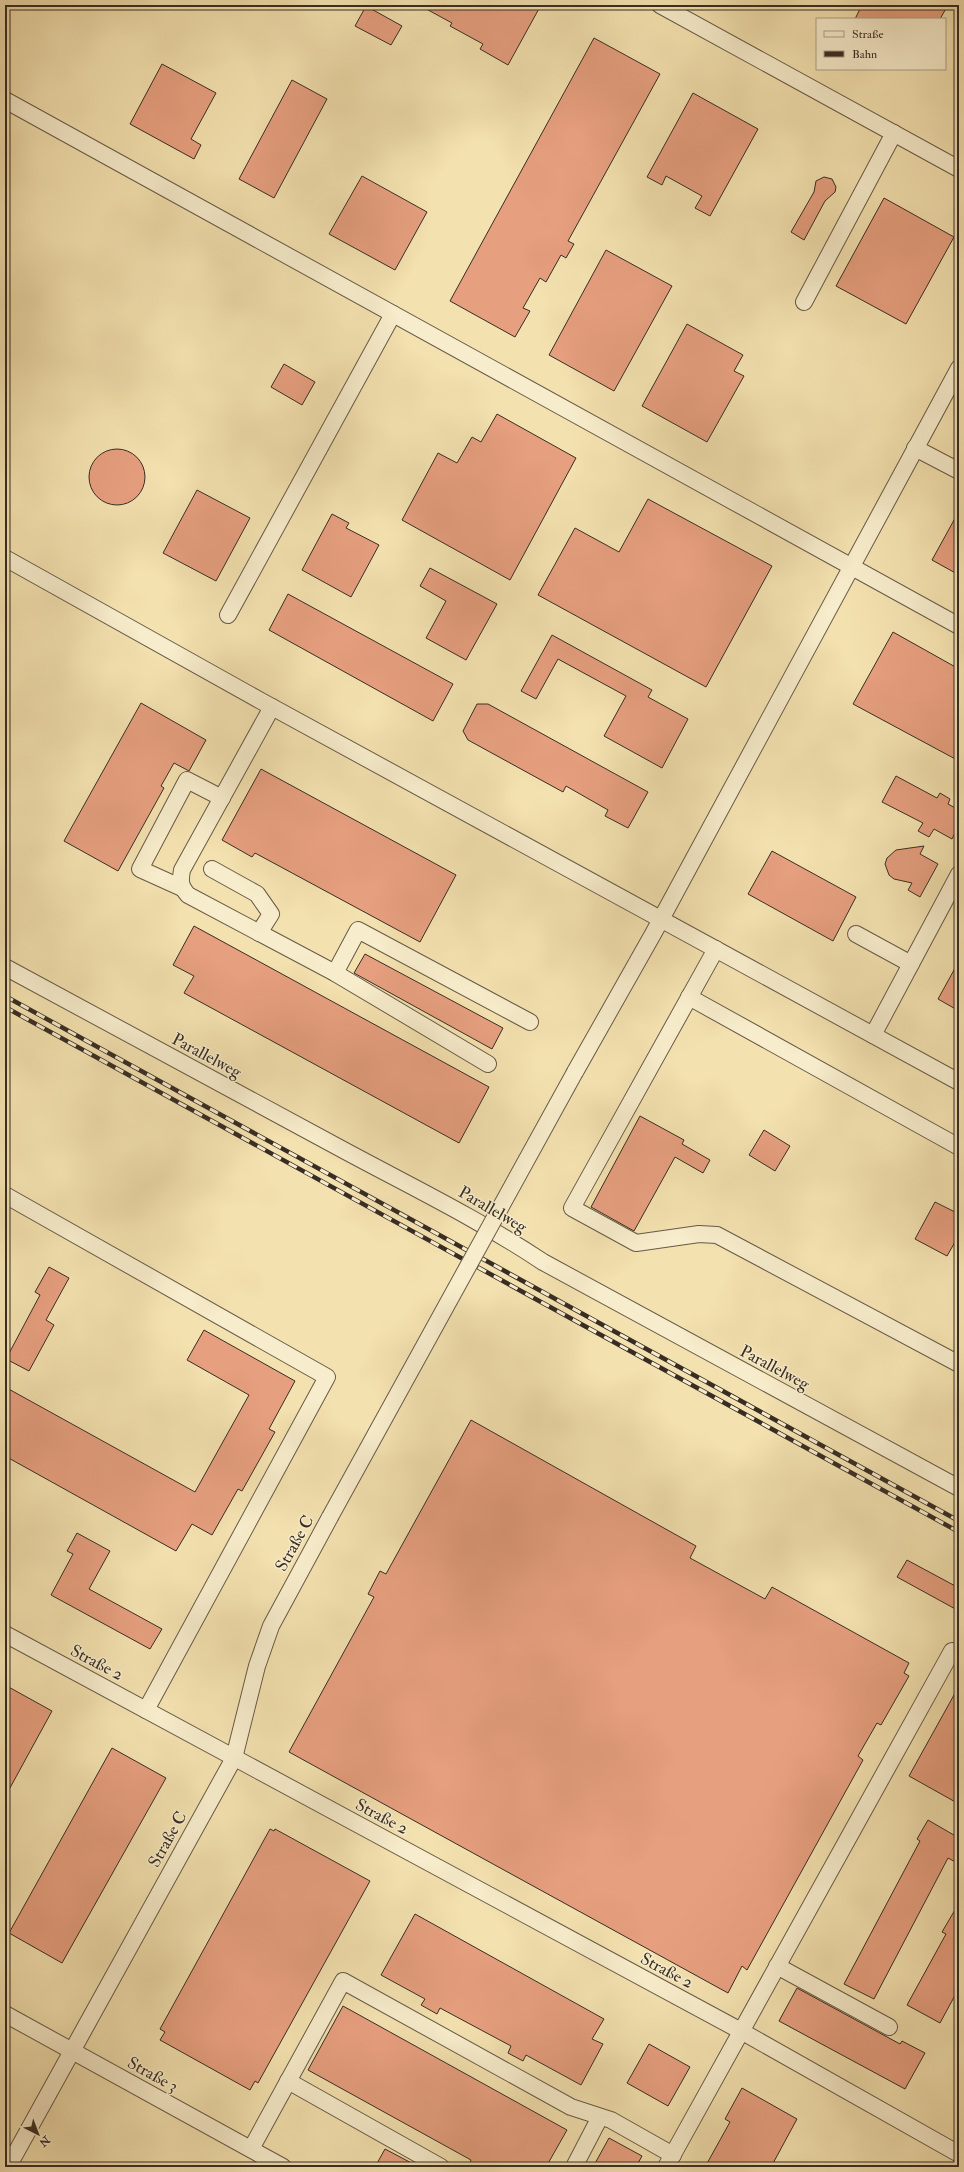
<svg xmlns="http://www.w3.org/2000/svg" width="964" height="2172" font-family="'IM FELL Double Pica',serif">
<rect width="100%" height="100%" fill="#f3e1af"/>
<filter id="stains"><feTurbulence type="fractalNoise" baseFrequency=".005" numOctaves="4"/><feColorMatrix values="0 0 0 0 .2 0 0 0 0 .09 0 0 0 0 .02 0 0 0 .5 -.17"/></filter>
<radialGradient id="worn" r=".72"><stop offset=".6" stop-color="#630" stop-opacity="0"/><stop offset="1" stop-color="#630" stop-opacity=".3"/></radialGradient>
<g fill="#e69f7f" stroke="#382d24">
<path d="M 419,5 L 541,5 L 508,65 L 480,49 L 483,44 L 450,26 L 452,23 Z"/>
<path d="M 862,5 L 948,5 L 940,19 L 855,19 Z"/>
<path d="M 366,6 L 402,26 L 391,45 L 355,26 Z"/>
<path d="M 594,38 L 660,74 L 568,241 L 574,244 L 566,258 L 561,255 L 546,282 L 540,278 L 523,308 L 530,311 L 515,337 L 450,301 Z"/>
<path d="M 162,64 L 216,93 L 191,139 L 201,145 L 194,159 L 130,124 Z"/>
<path d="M 292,80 L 327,99 L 274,198 L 239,179 Z"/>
<path d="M 693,93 L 758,129 L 710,216 L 695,208 L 702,196 L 666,176 L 662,185 L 647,177 Z"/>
<path d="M 362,176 L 427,212 L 395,270 L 329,234 Z"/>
<path d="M 824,177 L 832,179 L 836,187 L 835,192 L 825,201 L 804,240 L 791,232 L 814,192 L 816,181 Z"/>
<path d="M 884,198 L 954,237 L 906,324 L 836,286 Z"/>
<path d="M 606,250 L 672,286 L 614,391 L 549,355 Z"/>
<path d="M 687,324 L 743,355 L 734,371 L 744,376 L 707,442 L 642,406 Z"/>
<path d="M 284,364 L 315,382 L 302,405 L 271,387 Z"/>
<path d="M 497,414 L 576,458 L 510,580 L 402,520 L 438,453 L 457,463 L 472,437 L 481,442 Z"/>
<circle cx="117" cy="477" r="28"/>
<path d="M 197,490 L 250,518 L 216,581 L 163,553 Z"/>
<path d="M 648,499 L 772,566 L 706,687 L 538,595 L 575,528 L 619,552 Z"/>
<path d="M 959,511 L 959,575 L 932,560 Z"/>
<path d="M 332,514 L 349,523 L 346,528 L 379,545 L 351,597 L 302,570 Z"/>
<path d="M 430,568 L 497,604 L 466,660 L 426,638 L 446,601 L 420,586 Z"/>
<path d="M 288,594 L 453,684 L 433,721 L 269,630 Z"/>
<path d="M 893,632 L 959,669 L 959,761 L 853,704 Z"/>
<path d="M 552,635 L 652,690 L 648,697 L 688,719 L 662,768 L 604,736 L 626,696 L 558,659 L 536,699 L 521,691 Z"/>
<path d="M 141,703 L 206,740 L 189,771 L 174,763 L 161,786 L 164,788 L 118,871 L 64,841 Z"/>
<path d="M 477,704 L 488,704 L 648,792 L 628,828 L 605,816 L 608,810 L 566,786 L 563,792 L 468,740 L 463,731 Z"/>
<path d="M 261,769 L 456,875 L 420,942 L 255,853 L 252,857 L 222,840 Z"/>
<path d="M 896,776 L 937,798 L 940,793 L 950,799 L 948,804 L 959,810 L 959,825 L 952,839 L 934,829 L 929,837 L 918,831 L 923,823 L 882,802 Z"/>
<path d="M 924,846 L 920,854 L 938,864 L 920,897 L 908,890 L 912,883 L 894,879 L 889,875 L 885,864 L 887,858 L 896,850 Z"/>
<path d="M 772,851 L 856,897 L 833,941 L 748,894 Z"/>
<path d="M 194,926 L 489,1087 L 459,1143 L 184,993 L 194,976 L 173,965 Z"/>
<path d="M 365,954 L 503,1028 L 492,1049 L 354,973 Z"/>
<path d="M 959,961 L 959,1011 L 938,999 Z"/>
<path d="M 640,1116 L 684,1140 L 682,1144 L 710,1160 L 703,1173 L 675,1157 L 634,1231 L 591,1207 Z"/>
<path d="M 764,1130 L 790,1146 L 775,1171 L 749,1155 Z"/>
<path d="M 935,1202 L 959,1214 L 959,1235 L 947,1256 L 915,1239 Z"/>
<path d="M 49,1267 L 69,1278 L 46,1320 L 54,1325 L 29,1371 L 6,1359 L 40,1295 L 35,1292 Z"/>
<path d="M 204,1330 L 295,1381 L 269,1429 L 275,1432 L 242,1491 L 238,1489 L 212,1535 L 192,1524 L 176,1551 L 5,1456 L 5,1387 L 195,1492 L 249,1395 L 187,1360 Z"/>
<path d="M 471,1420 L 696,1546 L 690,1558 L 765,1599 L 772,1587 L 909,1663 L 904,1673 L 909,1676 L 881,1725 L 877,1723 L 858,1756 L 863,1760 L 747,1970 L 742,1966 L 728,1993 L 289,1752 L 374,1597 L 368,1594 L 380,1571 L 386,1574 Z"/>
<path d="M 77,1533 L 110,1551 L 89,1589 L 162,1629 L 150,1649 L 51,1595 L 73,1554 L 67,1551 Z"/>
<path d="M 907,1560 L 959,1588 L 959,1611 L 897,1577 Z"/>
<path d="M 5,1685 L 52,1711 L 5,1797 Z"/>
<path d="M 959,1686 L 959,1804 L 909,1776 Z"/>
<path d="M 112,1748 L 166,1778 L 62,1963 L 9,1933 Z"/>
<path d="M 928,1820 L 959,1838 L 959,1864 L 948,1858 L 874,1999 L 844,1984 L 920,1841 L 917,1839 Z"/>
<path d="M 270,1829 L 274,1831 L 275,1829 L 370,1881 L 258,2083 L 255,2081 L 250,2090 L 160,2040 L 165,2032 L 160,2029 Z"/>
<path d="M 959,1903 L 959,1988 L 940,2023 L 907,2005 L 946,1934 L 942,1932 Z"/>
<path d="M 415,1914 L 604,2019 L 592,2039 L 603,2044 L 581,2085 L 526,2055 L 523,2061 L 508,2053 L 511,2046 L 440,2008 L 437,2014 L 421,2005 L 425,1999 L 381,1975 Z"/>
<path d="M 797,1988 L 900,2044 L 902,2041 L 925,2053 L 905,2089 L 779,2021 Z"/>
<path d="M 343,2006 L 567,2130 L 546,2167 L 468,2167 L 471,2160 L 308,2070 Z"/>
<path d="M 649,2044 L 690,2067 L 668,2106 L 627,2083 Z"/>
<path d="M 742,2088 L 797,2119 L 771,2167 L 705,2167 L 730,2122 L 725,2119 Z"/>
<path d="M 609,2138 L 642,2156 L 636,2167 L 593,2167 Z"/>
<path d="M 385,2149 L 419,2167 L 375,2167 Z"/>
</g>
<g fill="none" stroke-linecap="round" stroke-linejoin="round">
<defs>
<g id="minor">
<path d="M 660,5 L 959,169"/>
<path d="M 5,100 L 959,626"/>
<path d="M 804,302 L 894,133"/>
<path d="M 915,448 L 959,471"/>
<path d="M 5,558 L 261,701 L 959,1082"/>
<path d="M 228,615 L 393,314"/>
<path d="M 272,707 L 182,870 C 180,881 180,886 188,895 L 335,973 L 488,1064"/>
<path d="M 212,869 L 257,894 L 271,914 L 259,933"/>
<path d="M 182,888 L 140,869 L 187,780 L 222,798"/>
<path d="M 856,934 L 911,964"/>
<path d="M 716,949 L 572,1208 L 636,1243 L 699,1234 L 717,1235 L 959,1364"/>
<path d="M 5,967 C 115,1027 225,1087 336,1146 C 406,1184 477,1218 543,1262 L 959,1488"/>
<path d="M 335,973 L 358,930 L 530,1022"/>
<path d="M 689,997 L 959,1147"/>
<path d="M 873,1035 L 959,874"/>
<path d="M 575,1072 L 653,934 L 959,368"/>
<path d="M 5,1195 L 327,1377 L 146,1710"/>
<path d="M 5,1634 L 741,2031 L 959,2154"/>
<path d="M 777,1966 L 889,2027"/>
<path d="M 5,2014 L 283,2167"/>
<path d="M 288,2081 L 441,2167"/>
<path d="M 251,2149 L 343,1981 L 571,2107 L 611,2120 L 673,2155"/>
<path d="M 8,2167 L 234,1758 L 257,1666 L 271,1626 L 330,1517"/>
<path d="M 574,2167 L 600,2117"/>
<path d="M 666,2167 L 952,1651 L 959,1654"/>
</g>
</defs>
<use href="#minor" stroke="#675a47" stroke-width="18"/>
<use href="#minor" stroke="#f7eccb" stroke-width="16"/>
<defs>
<g id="rail">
<path d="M 5,996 L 959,1521"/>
<path d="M 5,1007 L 959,1532"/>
</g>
</defs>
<use href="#rail" stroke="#382d24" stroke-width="4.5"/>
<use href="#rail" stroke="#f7eccb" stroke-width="3" stroke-dasharray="9" stroke-linecap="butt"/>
<defs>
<path id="minor-bridge" d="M 330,1517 L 575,1072"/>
</defs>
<use href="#minor-bridge" stroke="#675a47" stroke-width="18" stroke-linecap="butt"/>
<use href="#minor-bridge" stroke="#f7eccb" stroke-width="16"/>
</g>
<g text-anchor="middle" stroke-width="3" stroke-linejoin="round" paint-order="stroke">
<g font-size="17" fill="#382d24" stroke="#f7eccb">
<text transform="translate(207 1055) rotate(28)" y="6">Parallelweg</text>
<text transform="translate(493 1209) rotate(30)" y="6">Parallelweg</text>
<text transform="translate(775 1367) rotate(28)" y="6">Parallelweg</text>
<text transform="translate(294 1543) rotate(-61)" y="6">Straße C</text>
<text transform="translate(97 1662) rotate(28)" y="6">Straße 2</text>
<text transform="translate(382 1816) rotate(28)" y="6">Straße 2</text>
<text transform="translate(167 1839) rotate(-61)" y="6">Straße C</text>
<text transform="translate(667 1970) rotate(28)" y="6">Straße 2</text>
<text transform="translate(153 2074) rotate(29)" y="6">Straße 3</text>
</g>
</g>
<rect width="964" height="2172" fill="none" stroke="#f3e1af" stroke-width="20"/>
<rect x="6" y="6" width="952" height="2160" fill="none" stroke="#382d24" stroke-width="2"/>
<rect x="10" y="10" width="944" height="2152" fill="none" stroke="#382d24"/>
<rect x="816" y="18" width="130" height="52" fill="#f7eccb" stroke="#aba088"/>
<rect x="824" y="31" width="20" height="6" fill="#f7eccb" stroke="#aba088"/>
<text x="852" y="38" font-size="12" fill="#382d24">Straße</text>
<rect x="824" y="51" width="20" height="6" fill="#382d24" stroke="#aba088"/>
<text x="852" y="58" font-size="12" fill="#382d24">Bahn</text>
<g transform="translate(38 2134) rotate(138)" stroke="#f7eccb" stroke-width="3" paint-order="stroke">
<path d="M0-3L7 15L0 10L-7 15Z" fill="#382d24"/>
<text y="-6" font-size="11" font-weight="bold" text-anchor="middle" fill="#382d24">N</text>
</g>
<rect width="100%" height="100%" filter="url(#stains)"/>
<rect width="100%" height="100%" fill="url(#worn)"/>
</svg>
